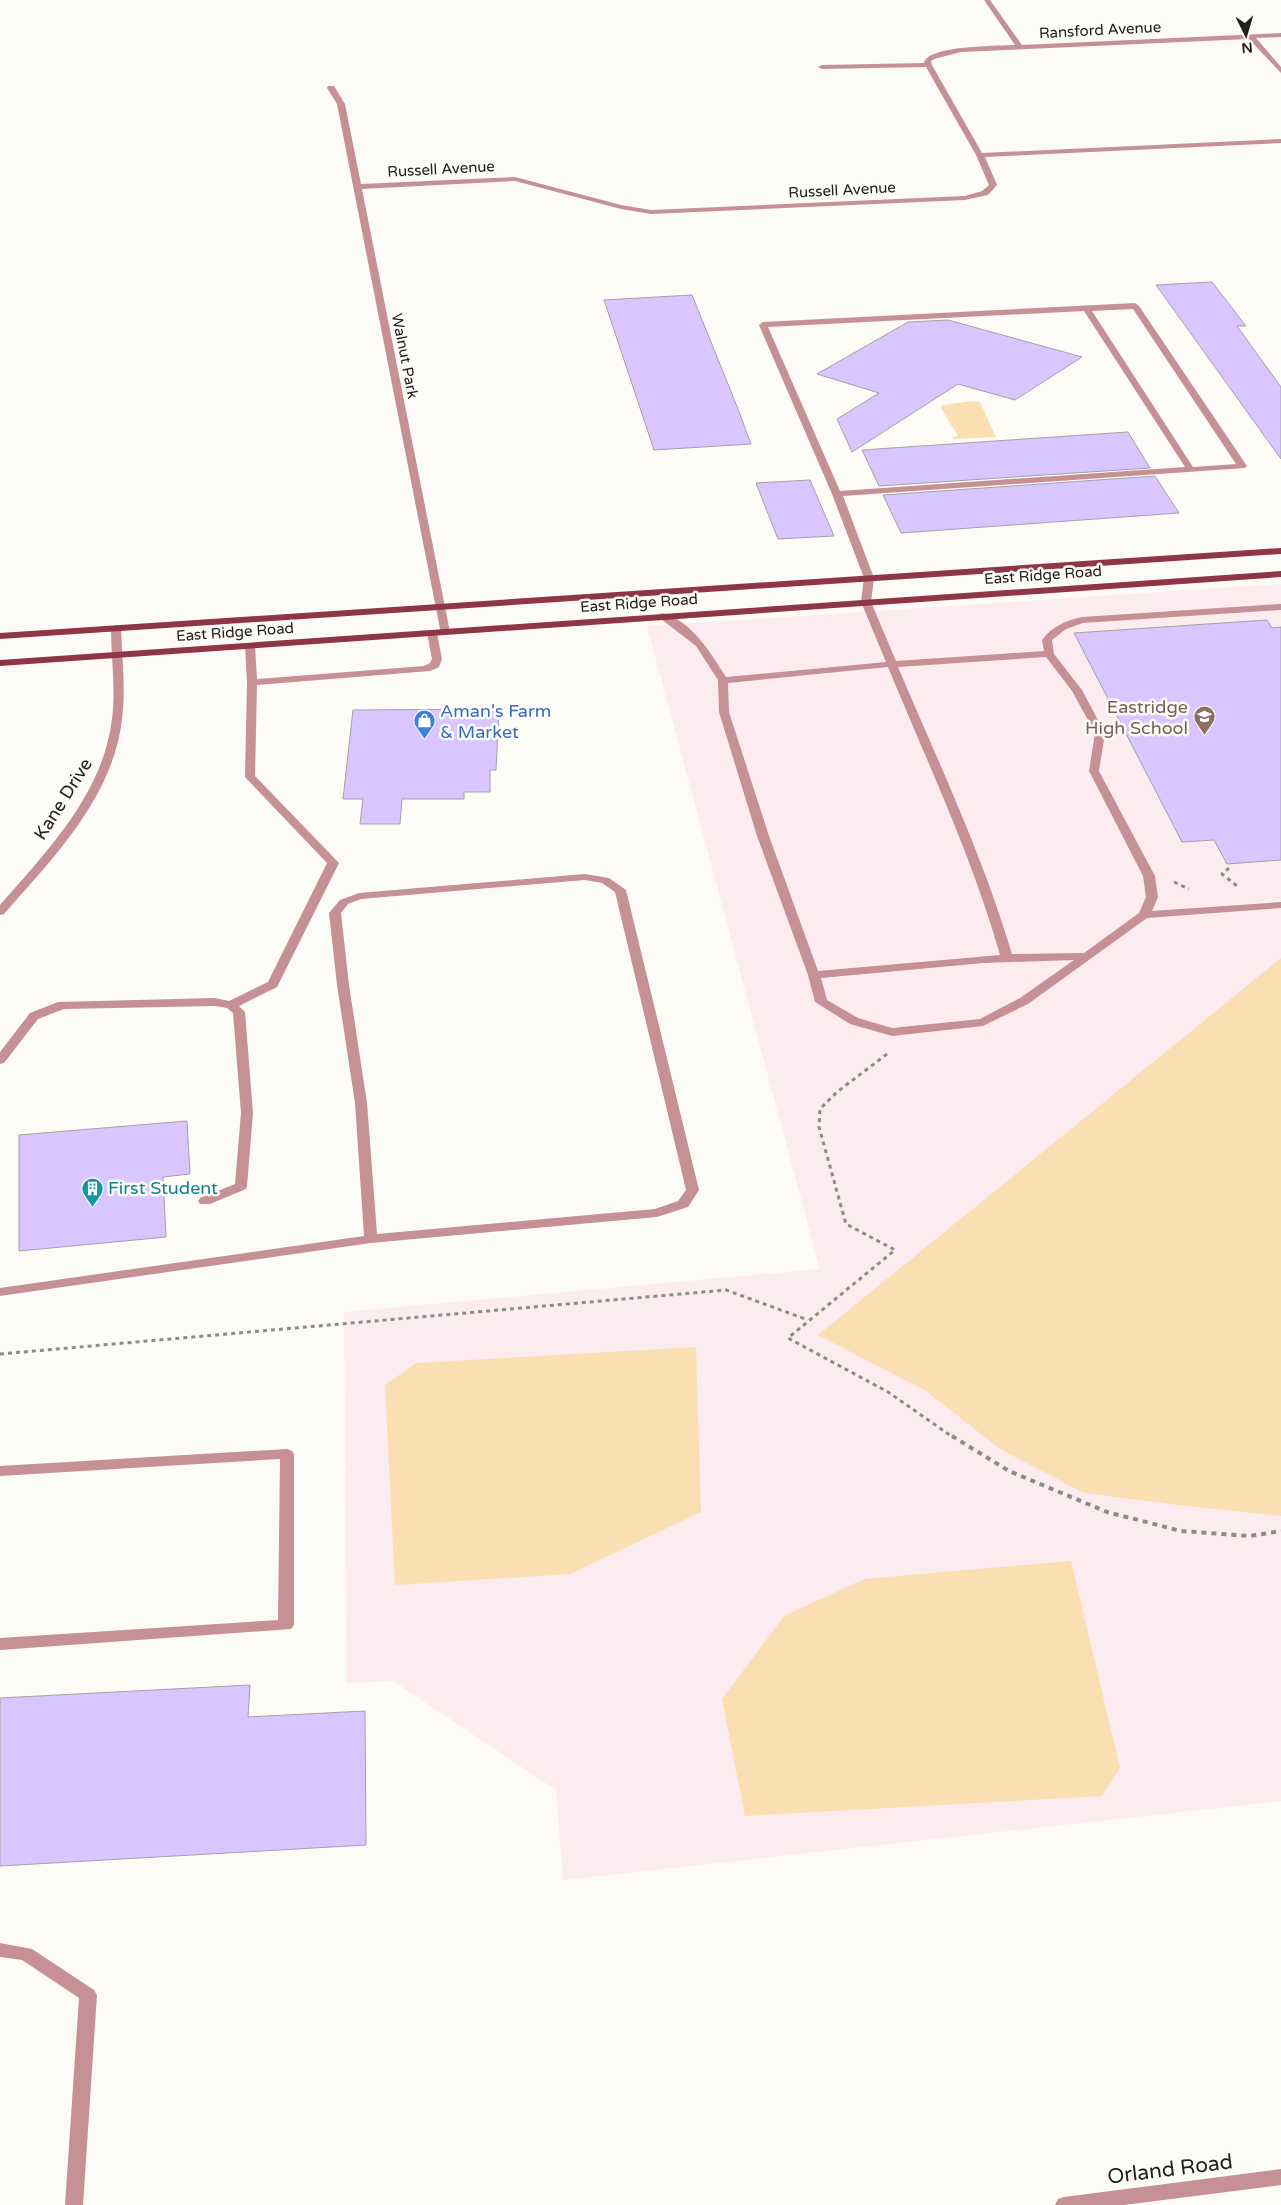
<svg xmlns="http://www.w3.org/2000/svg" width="1281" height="2205" font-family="'Varela Round',sans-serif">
<rect width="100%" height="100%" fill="#fdfbf6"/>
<path fill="#fcecf0" d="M 1281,584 L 1281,1801 L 563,1880 L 556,1790 L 393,1681 L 347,1683 L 344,1312 L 820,1269 L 647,626 Z"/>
<g fill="#f9dfb2">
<path d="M 974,401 L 980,402 L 996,437 L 953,439 L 952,437 L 958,436 L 941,408 L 943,405 Z"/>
<path d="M 1281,958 L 1281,1516 L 1169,1504 L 1084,1493 L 1000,1449 L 926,1391 L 818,1335 Z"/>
<path d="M 696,1347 L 701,1512 L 570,1574 L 395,1585 L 385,1385 L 416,1363 Z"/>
<path d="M 1071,1561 L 1120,1768 L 1102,1796 L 745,1816 L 722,1699 L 784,1616 L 864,1579 Z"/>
</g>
<g fill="#d9c6ff" stroke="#a3a1a6">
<path d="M 1212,282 L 1246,326 L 1237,326 L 1281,387 L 1281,459 L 1156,285 Z"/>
<path d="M 692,295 L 738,409 L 751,444 L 654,450 L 604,300 Z"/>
<path d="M 948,320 L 1082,357 L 1015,400 L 958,384 L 852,452 L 837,419 L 879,393 L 817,374 L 908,322 Z"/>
<path d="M 1128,432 L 1150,468 L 879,486 L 862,450 Z"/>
<path d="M 1155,476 L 1179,513 L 901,533 L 883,495 Z"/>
<path d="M 810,480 L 834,536 L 778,539 L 756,483 Z"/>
<path d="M 1267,620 L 1272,628 L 1281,627 L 1281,860 L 1227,864 L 1214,840 L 1182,842 L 1074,633 Z"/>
<path d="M 499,709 L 496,770 L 490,770 L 490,792 L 464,792 L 464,799 L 402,799 L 400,824 L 360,824 L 363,799 L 343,799 L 353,710 Z"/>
<path d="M 187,1121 L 190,1174 L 163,1177 L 166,1237 L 19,1251 L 19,1135 Z"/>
<path d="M 250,1685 L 248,1717 L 365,1711 L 366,1845 L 0,1866 L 0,1698 Z"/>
</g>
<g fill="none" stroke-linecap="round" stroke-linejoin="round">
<g stroke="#8d8b88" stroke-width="3" stroke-dasharray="4 4" stroke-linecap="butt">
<path d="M 1229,868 L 1222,874 L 1237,886"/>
<path d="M 1174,882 L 1189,889"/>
<path d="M 887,1054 L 837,1092 L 820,1109 L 819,1127 L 846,1224 L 895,1250 L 788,1338 L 888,1392 L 954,1438"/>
<path d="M 0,1354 L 726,1290 L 808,1320"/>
</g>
<path stroke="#8d8b88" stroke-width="4" stroke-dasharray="5 5" stroke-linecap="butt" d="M 952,1436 L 1009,1471 L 1107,1512 L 1181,1531 L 1250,1536 L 1281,1531"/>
<g fill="#c59195" fill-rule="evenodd">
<path d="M 984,0 L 990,0 L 1022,45 L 1281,33 L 1281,37 L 1256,38 L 1281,67 L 1281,73 L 1249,39 L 961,52 L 934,59 L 931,61 L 932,65 L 982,153 L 1281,139 L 1281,143 L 985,157 L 997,185 L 988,195 L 965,200 L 651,214 L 621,209 L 515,181 L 362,189 L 450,632 L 449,634 L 441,634 L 337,104 L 327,88 L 328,86 L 334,86 L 345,104 L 361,184 L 515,177 L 621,205 L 651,210 L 965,196 L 982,191 L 989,185 L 976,155 L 926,67 L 822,69 L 818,67 L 822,65 L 924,63 C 928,45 998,46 1015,45 Z"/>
<path d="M 1135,303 L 1139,306 L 1247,466 L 1245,468 L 843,496 L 874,578 L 871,602 L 896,661 L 1044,651 L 1042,640 C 1052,626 1066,621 1082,617 L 1281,604 L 1281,610 L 1083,623 L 1066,629 L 1052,640 L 1054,654 L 1082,690 L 1105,733 L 1099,771 L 1155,876 L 1158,897 L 1152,911 L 1281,902 L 1281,908 L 1147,918 L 1028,1004 L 983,1026 L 892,1036 L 850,1024 L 815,1002 L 808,975 L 757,836 L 719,712 L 718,680 L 696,646 L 657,616 L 662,613 C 692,621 710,652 726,677 L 886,662 L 861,602 L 864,578 L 832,494 L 759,325 L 763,322 ZM 1133,309 L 1236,464 L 1193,467 L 1092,311 ZM 1084,311 L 1185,467 L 840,491 L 768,327 ZM 1046,657 L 1072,691 L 1095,733 L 1089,771 L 1143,876 L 1146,897 L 1139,913 L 1084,953 L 1012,954 C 983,856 938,761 898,667 ZM 888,667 C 927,762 972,856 1000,955 L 818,971 L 769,836 L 729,712 L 728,683 ZM 1074,960 L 1020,998 L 980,1019 L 892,1028 L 858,1018 L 827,1000 L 821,978 L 984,963 Z"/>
<path d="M 116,625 L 121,628 C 122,658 126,689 122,719 C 113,798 53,858 4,914 L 0,915 L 0,905 C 47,851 103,794 112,719 C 116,689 111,658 111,628 Z"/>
<path d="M 432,630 L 437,633 L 442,659 L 439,667 L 430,671 L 257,685 L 255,776 L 339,863 L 277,987 L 239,1006 L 245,1012 L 253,1113 L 247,1186 L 246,1189 L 210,1204 L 200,1204 L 198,1201 L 200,1198 L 235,1184 L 241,1113 L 233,1013 L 227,1008 L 215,1006 L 64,1009 L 38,1019 L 4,1063 L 0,1064 L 0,1052 L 30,1013 L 58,1002 L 215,998 L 229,1001 L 268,982 L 327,863 L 245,777 L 247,682 L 245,646 L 250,643 L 255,646 L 257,679 L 424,666 L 430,663 L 432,659 L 427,633 Z"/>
<path d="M 585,874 L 609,878 L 626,890 L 699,1190 L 688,1207 L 657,1217 L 371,1243 L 0,1296 L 0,1288 L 364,1236 L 355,1103 L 337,985 L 329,913 L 340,900 L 359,893 ZM 585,880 L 602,883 L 615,892 L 686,1190 L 678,1201 L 655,1209 L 377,1234 L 367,1103 L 349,985 L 341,913 L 348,904 L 361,899 Z"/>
<path d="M 287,1449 L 292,1451 L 294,1454 L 294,1625 L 291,1629 L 0,1650 L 0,1638 L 278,1620 L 280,1459 L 0,1476 L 0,1466 Z"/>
<path d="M 0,1943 L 32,1949 L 94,1990 L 97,1995 L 83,2205 L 65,2205 L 79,1998 L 22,1960 L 0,1957 Z"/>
<path d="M 1281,2169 L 1281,2185 L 1124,2205 L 1055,2205 L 1058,2199 L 1064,2197 Z"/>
</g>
<g fill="#8e3644" fill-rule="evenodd">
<path d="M 1281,548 L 1281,554 L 0,639 L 0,633 Z"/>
<path d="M 1281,571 L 1281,577 L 0,666 L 0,660 Z"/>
</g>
</g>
<defs>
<symbol id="school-pin" viewBox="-11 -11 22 30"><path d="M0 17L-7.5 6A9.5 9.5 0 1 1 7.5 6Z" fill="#8d6e63" stroke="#fdfbf6"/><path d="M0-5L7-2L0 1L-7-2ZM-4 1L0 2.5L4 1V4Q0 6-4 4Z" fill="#fff"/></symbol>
<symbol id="shop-pin" viewBox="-11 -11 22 30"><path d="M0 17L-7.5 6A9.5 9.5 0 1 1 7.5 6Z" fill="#3f7fe0" stroke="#fdfbf6"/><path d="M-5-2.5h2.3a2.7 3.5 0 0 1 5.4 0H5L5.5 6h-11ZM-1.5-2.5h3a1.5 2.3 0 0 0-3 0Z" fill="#fff"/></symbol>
<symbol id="building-pin" viewBox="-11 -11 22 30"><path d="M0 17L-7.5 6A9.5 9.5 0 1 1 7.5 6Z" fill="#0f9aa8" stroke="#fdfbf6"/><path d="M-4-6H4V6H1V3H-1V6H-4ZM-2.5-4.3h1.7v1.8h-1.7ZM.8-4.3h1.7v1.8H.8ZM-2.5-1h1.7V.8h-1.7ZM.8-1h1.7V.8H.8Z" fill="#fff"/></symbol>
</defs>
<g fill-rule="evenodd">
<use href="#school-pin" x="1192" y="704" width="25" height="34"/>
<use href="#shop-pin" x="412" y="708" width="25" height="34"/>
<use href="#building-pin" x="80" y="1176" width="25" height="34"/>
</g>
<g text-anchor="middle" stroke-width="5" stroke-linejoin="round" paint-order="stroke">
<g font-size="15" fill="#21201e" stroke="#fdfbf6">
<text transform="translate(1100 30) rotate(-3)" y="5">Ransford Avenue</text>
<text transform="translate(441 169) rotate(-3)" y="5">Russell Avenue</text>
<text transform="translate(842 190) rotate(-3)" y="5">Russell Avenue</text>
<text transform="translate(405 356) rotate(79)" y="5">Walnut Park</text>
<text transform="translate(1043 575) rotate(-4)" y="5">East Ridge Road</text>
<text transform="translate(639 603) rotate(-4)" y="5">East Ridge Road</text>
<text transform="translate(235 632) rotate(-4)" y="5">East Ridge Road</text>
</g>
<g font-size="18" fill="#785e54" stroke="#fdfbf6" text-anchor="end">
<text x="1188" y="713">Eastridge<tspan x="1188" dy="21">High School</tspan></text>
</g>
<g font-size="18" fill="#366cbe" stroke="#fdfbf6" text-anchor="start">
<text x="440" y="717">Aman's Farm<tspan x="440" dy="21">&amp; Market</tspan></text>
</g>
<g font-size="18" fill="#21201e" stroke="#fdfbf6">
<text transform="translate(63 799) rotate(-58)" y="6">Kane Drive</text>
</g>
<g font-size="18" fill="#0d838f" stroke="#fdfbf6" text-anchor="start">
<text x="108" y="1194">First Student</text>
</g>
<g font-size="21" fill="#21201e" stroke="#fdfbf6">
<text transform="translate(1170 2169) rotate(-7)" y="7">Orland Road</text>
</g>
</g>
<g transform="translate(1246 35) rotate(175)" stroke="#fdfbf6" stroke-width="4" paint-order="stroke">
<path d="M0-4L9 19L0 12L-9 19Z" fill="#21201e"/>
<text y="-8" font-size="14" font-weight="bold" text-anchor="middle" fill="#21201e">N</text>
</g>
</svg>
